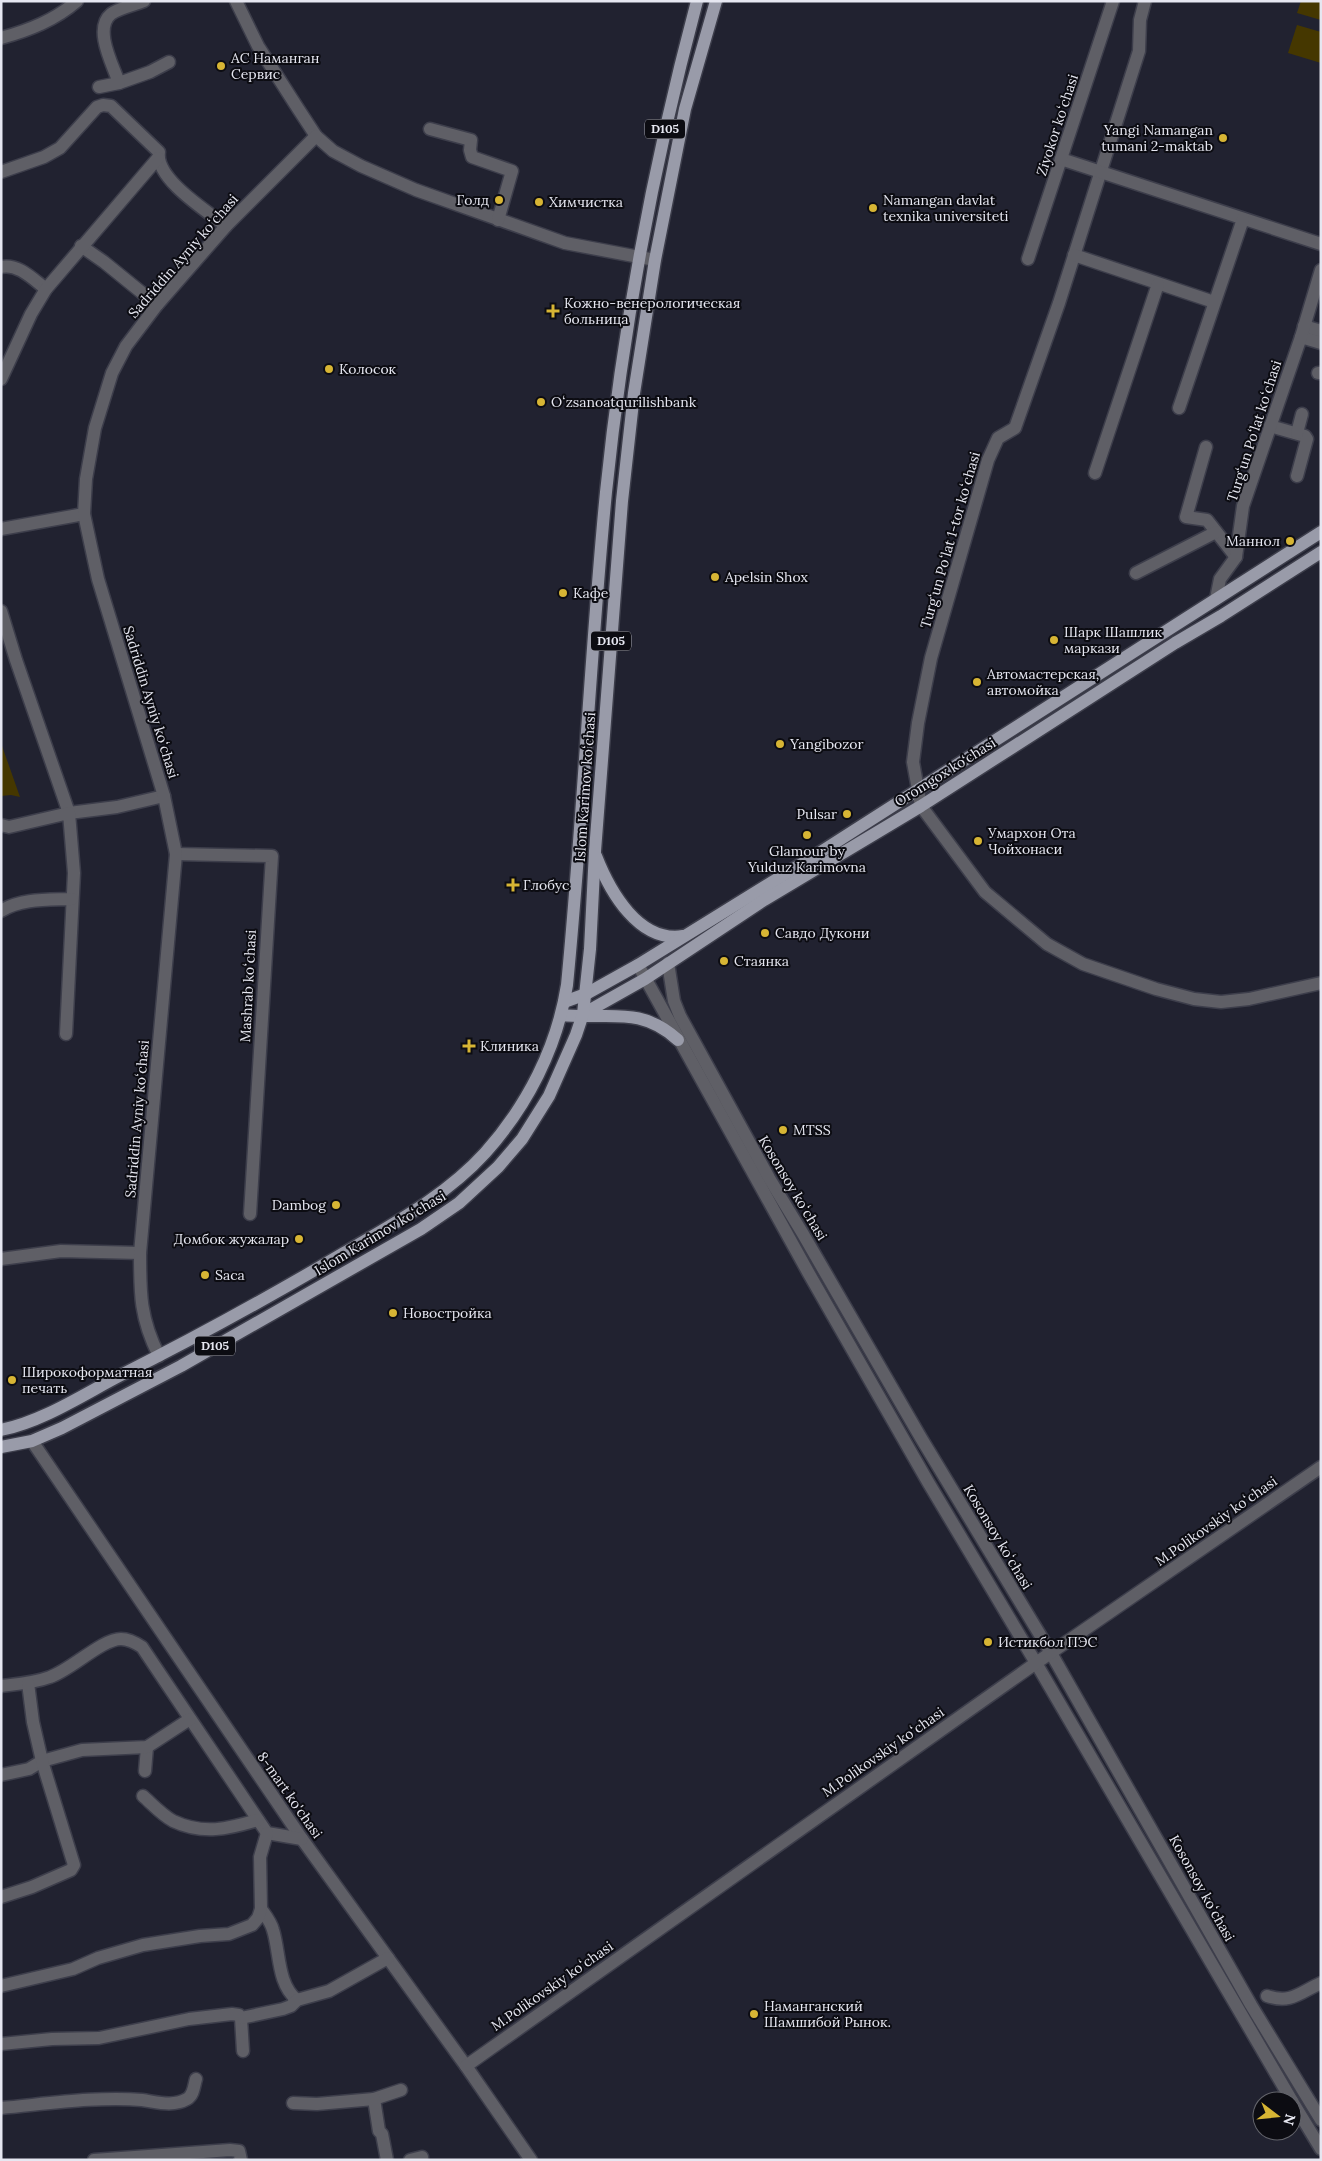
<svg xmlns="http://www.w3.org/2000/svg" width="1322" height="2161" font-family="Lora,serif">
<rect width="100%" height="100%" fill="#212230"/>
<g fill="#453700">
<path d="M 1301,1 L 1321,1 L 1321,20 L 1297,13 Z"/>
<path d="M 1297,25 L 1321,32 L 1321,63 L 1288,53 Z"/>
<path d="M 1,743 L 20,797 L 11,795 L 1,796 Z"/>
</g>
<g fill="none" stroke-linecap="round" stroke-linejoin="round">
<defs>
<g id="minor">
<path d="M 236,1 L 258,46 L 297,107 L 316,136 L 333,151 L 361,166 L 416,190 L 565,243 L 655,260"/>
<path d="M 1145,1 L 1140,20 L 1139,51 L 1059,303 L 1015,428 L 998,438 L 988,460 L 931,658 L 918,723 L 913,762 L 921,806 L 985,892 L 1047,944 L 1083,964 L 1156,989 L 1194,999 L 1221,1002 L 1249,999 L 1321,983"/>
<path d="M 1,38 C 30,30 55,20 77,1"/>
<path d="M 119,83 L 150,72 L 169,62"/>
<path d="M 99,87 L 119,83 C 113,65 93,29 111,14 C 119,8 134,5 144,1"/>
<path d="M 430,129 L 471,140 L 470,150 L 472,157 L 512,171 L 498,220"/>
<path d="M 1061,159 L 1321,244"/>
<path d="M 1,172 L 44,157 L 60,148 L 97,107 L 103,105 L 111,106 L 159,152 C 155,179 207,211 226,226"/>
<path d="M 81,246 L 104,262 L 157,305"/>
<path d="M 1074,255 L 1214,302"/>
<path d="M 1028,259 L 1113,1"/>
<path d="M 1,267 C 18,263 33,279 46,289"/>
<path d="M 1304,326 L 1321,331"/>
<path d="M 1301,337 L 1321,343"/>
<path d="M 1318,373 L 1321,373"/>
<path d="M 1,379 L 31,314 L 46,289 L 158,158"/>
<path d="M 1179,408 L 1243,219"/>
<path d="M 1270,426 L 1305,436 L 1307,439 L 1297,476"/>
<path d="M 1297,433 L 1302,414"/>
<path d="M 1206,447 L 1186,517 L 1207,520 L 1236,557"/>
<path d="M 1095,473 L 1158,284"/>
<path d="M 1,529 L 84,514"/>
<path d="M 1136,573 L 1216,532"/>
<path d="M 1216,599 L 1220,579 L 1236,557 L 1243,506 L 1301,337 L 1321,270"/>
<path d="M 1,611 L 16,660 L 69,813 L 117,807 L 164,796"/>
<path d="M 1,825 L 9,827 L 69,813 L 74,873 L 66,1034"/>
<path d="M 176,854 L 272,856 L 250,1214"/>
<path d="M 1,911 C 21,898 50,900 72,899"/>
<path d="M 668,963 L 674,1001 L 680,1016 L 769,1178 L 803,1234 L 921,1438 L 1051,1653 L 1251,2005 L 1321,2120"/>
<path d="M 638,965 L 808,1272 L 928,1482 L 1036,1663 L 1292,2101"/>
<path d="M 1,1259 L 61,1251 L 140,1253"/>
<path d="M 159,1356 C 140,1318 140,1294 140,1253 L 176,854 L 164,796 L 98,579 L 84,514 L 86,479 L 95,428 L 112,373 L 126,346 L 157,305 L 226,226 L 316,136"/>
<path d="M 32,1441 L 302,1839 L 466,2066 L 531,2160"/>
<path d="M 1,1686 C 18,1684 34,1683 50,1677 C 71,1670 102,1639 121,1639 C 129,1639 136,1643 142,1647 L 267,1833 L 302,1839"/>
<path d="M 145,1771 L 147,1747"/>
<path d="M 1,1775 L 29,1769 L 42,1761 L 82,1750 L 147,1747 L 190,1719"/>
<path d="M 143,1796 C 152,1804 162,1815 173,1821 C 203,1835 228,1829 258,1820"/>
<path d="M 1,1897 L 32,1887 L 71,1870 L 74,1865 L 42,1761 L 33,1722 L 28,1683"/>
<path d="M 261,1909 C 266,1916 271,1922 273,1930 C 280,1952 277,1984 297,2000"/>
<path d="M 1,1986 L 73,1969 L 98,1958 L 143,1945 L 200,1936 L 229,1934 L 252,1925 L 258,1918 L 261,1909 L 260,1857 L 267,1833"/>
<path d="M 1267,1996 C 1291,2004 1299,1993 1321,1983"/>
<path d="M 241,2018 L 243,2051"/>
<path d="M 1,2044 L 52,2039 L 99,2038 L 189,2019 L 232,2014 L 239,2015 L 241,2018 L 283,2009 L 291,2006 L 297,2000 L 329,1991 L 388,1958"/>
<path d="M 466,2066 L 1036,1663 L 1321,1467"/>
<path d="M 374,2099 L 401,2090"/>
<path d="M 1292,2101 L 1321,2149"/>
<path d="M 293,2103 L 317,2104 L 374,2099 L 379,2131 L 382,2134 L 387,2160"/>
<path d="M 1,2108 C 46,2104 98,2096 142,2100 C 157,2102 173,2107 187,2099 C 194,2095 194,2085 196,2079"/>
<path d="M 94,2160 L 230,2150 L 239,2151 L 241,2160"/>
<path d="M 410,2160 L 422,2157"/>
</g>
<g id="major">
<path d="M 596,856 C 610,892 639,943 683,936"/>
<path d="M 564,1002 L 586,994 L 638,965 L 816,855 L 1321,532"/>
<path d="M 583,1014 L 645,979 L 764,900 L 921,806 L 1175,643 L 1221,616 L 1321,552"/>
<path d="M 561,1015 C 607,1020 640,1005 678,1040"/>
<path d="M 1,1430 C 44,1421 84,1394 121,1375 C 197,1337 271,1296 344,1253 C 393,1224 446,1196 485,1153 C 527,1106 557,1048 567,985 C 583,821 590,656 606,492 C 623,326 654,162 697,1"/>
<path d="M 1,1447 L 32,1441 L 62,1428 L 181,1366 L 421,1229 L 459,1203 L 498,1167 L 522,1139 L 549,1096 L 576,1035 L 583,1014 L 590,949 L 595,851 L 622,501 L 634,393 L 655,260 L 685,109 L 716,1"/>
</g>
</defs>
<use href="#minor" stroke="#3d3e4b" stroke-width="15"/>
<use href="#major" stroke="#3d3e4b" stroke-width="15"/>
<use href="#minor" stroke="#5f5f66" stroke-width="12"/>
<use href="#major" stroke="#999ba9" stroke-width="12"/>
</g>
<g fill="#d7b534" stroke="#0c0c12" stroke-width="2">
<circle cx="221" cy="66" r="5"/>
<circle cx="1223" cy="138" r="5"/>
<circle cx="499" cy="200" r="5"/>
<circle cx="539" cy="202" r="5"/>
<circle cx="873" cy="208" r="5"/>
<path d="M550.5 303.5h5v5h5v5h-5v5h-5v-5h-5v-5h5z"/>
<circle cx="329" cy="369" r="5"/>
<circle cx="541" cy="402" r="5"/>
<circle cx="1290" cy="541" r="5"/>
<circle cx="715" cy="577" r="5"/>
<circle cx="563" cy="593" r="5"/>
<circle cx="1054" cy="640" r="5"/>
<circle cx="977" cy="682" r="5"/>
<circle cx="780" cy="744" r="5"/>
<circle cx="847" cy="814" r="5"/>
<circle cx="807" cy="835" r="5"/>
<circle cx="978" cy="841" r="5"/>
<path d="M510.5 877.5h5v5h5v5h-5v5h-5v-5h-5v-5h5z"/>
<circle cx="765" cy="933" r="5"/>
<circle cx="724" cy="961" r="5"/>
<path d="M466.5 1038.5h5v5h5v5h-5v5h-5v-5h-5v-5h5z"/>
<circle cx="783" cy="1130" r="5"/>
<circle cx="336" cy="1205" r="5"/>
<circle cx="299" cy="1239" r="5"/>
<circle cx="205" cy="1275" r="5"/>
<circle cx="393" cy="1313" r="5"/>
<circle cx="12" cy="1380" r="5"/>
<circle cx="988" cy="1642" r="5"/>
<circle cx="754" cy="2014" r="5"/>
</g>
<g text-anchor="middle" stroke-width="4" stroke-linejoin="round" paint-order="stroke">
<g fill="#0c0c12" stroke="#a5a5ae" stroke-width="1">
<rect x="645" y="119.5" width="40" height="19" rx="4"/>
<rect x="591" y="631.5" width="40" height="19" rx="4"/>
<rect x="195" y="1336.5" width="40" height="19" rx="4"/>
</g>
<g font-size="12" font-weight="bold" fill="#e6e7f1">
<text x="665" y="133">D105</text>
<text x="611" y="645">D105</text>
<text x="215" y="1350">D105</text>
</g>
<g font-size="14" fill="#e6e7f1" stroke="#0c0c12" text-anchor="start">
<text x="231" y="63">АС Наманган<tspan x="231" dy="16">Сервис</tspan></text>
<text x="1213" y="135" text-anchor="end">Yangi Namangan<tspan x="1213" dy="16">tumani 2-maktab</tspan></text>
<text x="489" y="205" text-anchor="end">Голд</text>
<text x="883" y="205">Namangan davlat<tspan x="883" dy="16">texnika universiteti</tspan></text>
<text x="549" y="207">Химчистка</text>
<text x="564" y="308">Кожно-венерологическая<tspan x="564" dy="16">больница</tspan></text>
<text x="339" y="374">Колосок</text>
<text x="551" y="407">Oʻzsanoatqurilishbank</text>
<text x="1280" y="546" text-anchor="end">Маннол</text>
<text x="725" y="582">Apelsin Shox</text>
<text x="573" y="598">Кафе</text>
<text x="1064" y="637">Шарк Шашлик<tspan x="1064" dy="16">маркази</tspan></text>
<text x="987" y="679">Автомастерская,<tspan x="987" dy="16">автомойка</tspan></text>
<text x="790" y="749">Yangibozor</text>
<text x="837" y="819" text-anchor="end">Pulsar</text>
<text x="988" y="838">Умархон Ота<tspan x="988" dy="16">Чойхонаси</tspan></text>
<text x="807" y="856" text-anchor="middle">Glamour by<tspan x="807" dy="16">Yulduz Karimovna</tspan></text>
<text x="523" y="890">Глобус</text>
<text x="775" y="938">Савдо Дукони</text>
<text x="734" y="966">Стаянка</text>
<text x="480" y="1051">Клиника</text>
<text x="793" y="1135">MTSS</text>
<text x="326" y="1210" text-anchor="end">Dambog</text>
<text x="289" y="1244" text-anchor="end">Домбок жужалар</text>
<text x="215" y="1280">Saca</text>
<text x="403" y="1318">Новостройка</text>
<text x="22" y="1377">Широкоформатная<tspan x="22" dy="16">печать</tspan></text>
<text x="998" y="1647">Истикбол ПЭС</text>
<text x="764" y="2011">Наманганский<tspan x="764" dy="16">Шамшибой Рынок.</tspan></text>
</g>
<g font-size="14" fill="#e6e7f1" stroke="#0c0c12">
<text transform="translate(1057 125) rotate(-72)" y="5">Ziyokor koʻchasi</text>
<text transform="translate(183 256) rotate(-49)" y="5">Sadriddin Ayniy koʻchasi</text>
<text transform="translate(1254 431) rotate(-72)" y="5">Turgʻun Poʻlat koʻchasi</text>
<text transform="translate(950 540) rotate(-74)" y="5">Turgʻun Poʻlat 1-tor koʻchasi</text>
<text transform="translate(151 702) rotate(73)" y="5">Sadriddin Ayniy koʻchasi</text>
<text transform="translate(945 772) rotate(-32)" y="5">Oromgox ko‘chasi</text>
<text transform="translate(585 787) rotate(-86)" y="5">Islom Karimov koʻchasi</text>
<text transform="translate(248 986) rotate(-87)" y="5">Mashrab koʻchasi</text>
<text transform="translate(137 1119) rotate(-85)" y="5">Sadriddin Ayniy koʻchasi</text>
<text transform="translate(793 1188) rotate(59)" y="5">Kosonsoy koʻchasi</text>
<text transform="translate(380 1233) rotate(-31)" y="5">Islom Karimov koʻchasi</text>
<text transform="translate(1216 1521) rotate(-35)" y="5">M.Polikovskiy koʻchasi</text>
<text transform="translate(998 1537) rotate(59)" y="5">Kosonsoy koʻchasi</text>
<text transform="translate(883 1752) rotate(-35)" y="5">M.Polikovskiy koʻchasi</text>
<text transform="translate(290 1795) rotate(55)" y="5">8-mart ko'chasi</text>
<text transform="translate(1202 1888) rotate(61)" y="5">Kosonsoy koʻchasi</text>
<text transform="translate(552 1986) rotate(-35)" y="5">M.Polikovskiy koʻchasi</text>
</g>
</g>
<rect width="1322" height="2161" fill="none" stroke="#e6e7f1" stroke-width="5"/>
<g transform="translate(1277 2116) rotate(106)"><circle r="24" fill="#0c0c12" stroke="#63646b"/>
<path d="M0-4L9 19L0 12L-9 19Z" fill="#d7b534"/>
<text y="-8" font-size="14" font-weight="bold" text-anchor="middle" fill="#e6e7f1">N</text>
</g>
</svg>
